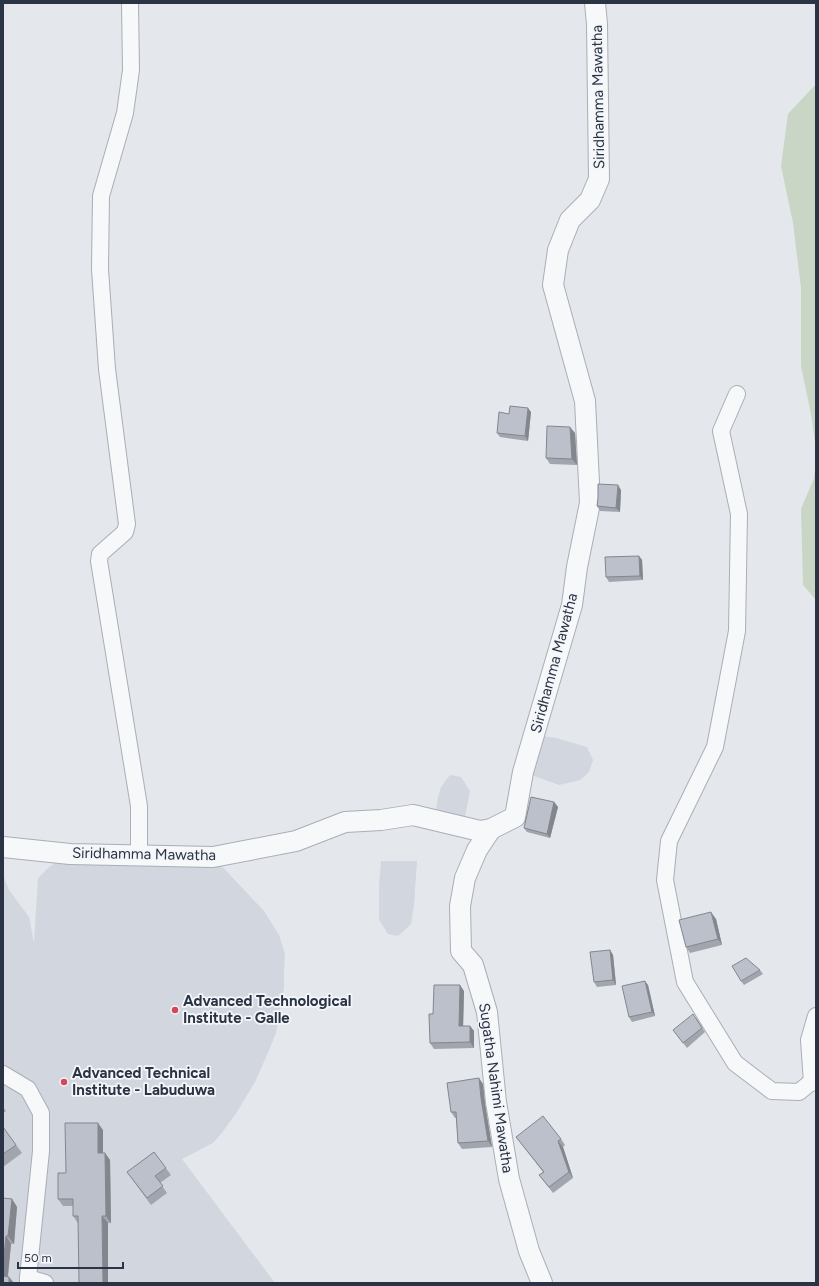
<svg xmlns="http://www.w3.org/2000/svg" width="819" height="1286" font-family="Figtree,sans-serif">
<rect width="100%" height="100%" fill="#e4e7ec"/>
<g fill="#d2d6de">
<path d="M 535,735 L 556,738 L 587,747 L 593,760 L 589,772 L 580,780 L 559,785 L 523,772 Z"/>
<path d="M 450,775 L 461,777 L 470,791 L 463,826 L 435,819 L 438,797 L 441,787 Z"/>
<path d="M 70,854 L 213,857 L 264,911 L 279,935 L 285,954 L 284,972 L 284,988 L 276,1033 L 267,1055 L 255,1082 L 237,1112 L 221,1134 L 213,1143 L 182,1159 L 275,1283 L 3,1283 L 3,875 L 9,890 L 29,917 L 34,943 L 38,878 L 49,867 Z"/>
<path d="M 381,861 L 417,861 L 414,905 L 411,924 L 398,936 L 388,934 L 379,920 L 379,885 Z"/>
</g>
<g fill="#c9d6c5">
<path d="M 816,84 L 816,449 L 811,414 L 801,366 L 801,288 L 793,223 L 781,166 L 788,114 Z"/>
<path d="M 816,462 L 816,600 L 803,585 L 801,509 L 814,478 Z"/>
</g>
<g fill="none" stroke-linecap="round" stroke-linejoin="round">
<defs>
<g id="minor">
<path d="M 130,3 L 131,70 L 125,113 L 101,196 L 100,269 L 107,369 L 127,524 L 125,532 L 100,554 L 99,561 L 139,806 L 139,856"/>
<path d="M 737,394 L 721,431 L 739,514 L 737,631 L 715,747 L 669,841 L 665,880 L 685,982 L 735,1063 L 772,1091 L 799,1092 L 816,1078"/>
<path d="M 3,1074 L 28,1089 L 41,1113 L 41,1151 L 28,1278"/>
<path d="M 812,1083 L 809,1040 L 816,1016"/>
<path d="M 28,1283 L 28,1278 L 45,1283"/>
</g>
<g id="tertiary">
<path d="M 491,829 L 477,850 L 465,878 L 460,906 L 461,951 L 473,965 L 487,1012 L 496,1102 L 509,1179 L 529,1251 L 542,1283"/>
<path d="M 3,847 L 70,854 L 213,857 L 296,841 L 345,822 L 381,820 L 413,815 L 480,831 L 491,829 L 515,817 L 523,772 L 572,605 L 577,567 L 590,503 L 585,401 L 553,285 L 558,250 L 570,220 L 590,200 L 599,179 L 597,24 L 595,3"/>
</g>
</defs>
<use href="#minor" stroke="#a9aeb7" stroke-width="18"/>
<use href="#tertiary" stroke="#a9aeb7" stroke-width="22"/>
<use href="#minor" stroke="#f7f8fa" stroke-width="16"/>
<use href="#tertiary" stroke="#f7f8fa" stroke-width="20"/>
</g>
<g fill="#a1a5ae">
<path d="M 531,412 L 528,441 L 500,437 L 497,433 L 509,414 Z"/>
<path d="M 575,433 L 577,465 L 550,464 L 546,458 Z"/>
<path d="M 621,490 L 620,512 L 600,511 L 597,506 Z"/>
<path d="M 639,556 L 642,560 L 643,580 L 609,582 L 606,577 Z"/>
<path d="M 554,802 L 558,807 L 550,838 L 527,832 L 524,828 Z"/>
<path d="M 716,919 L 722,945 L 690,953 L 686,947 Z"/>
<path d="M 610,950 L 613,955 L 616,985 L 597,987 L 594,982 Z"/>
<path d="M 760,970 L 763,974 L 744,985 L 741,981 Z"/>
<path d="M 648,985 L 655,1016 L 632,1022 L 629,1017 Z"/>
<path d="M 464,991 L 463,1026 L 470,1026 L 474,1031 L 474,1048 L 434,1049 L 430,1043 L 433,1014 Z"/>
<path d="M 696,1018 L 705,1032 L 687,1048 L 673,1030 Z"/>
<path d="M 483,1084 L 485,1104 L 492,1147 L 462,1149 L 458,1143 L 456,1118 L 455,1118 L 451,1112 Z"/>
<path d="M 3,1107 L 6,1111 L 3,1113 Z"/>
<path d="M 3,1127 L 22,1153 L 3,1167 Z"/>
<path d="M 103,1130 L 103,1153 L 105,1153 L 110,1160 L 111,1223 L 78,1223 L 73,1216 L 73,1206 L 63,1206 L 58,1199 L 66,1173 Z"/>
<path d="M 516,1137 L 561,1139 L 565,1145 L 563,1147 L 573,1178 L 553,1193 L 539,1175 L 543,1172 Z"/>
<path d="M 154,1152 L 171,1175 L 160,1183 L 167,1193 L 151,1205 L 127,1172 Z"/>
<path d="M 3,1198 L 12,1199 L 17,1207 L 14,1244 L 11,1244 L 8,1277 L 3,1283 Z"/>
</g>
<g fill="#83868d">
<path d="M 528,408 L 531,412 L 528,441 L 525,436 Z"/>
<path d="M 570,427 L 575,433 L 577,465 L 572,459 Z"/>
<path d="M 618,485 L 621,490 L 620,512 L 616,508 Z"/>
<path d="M 639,556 L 642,560 L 643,580 L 640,576 Z"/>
<path d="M 554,802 L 558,807 L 550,838 L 547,834 Z"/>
<path d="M 711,912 L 716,919 L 722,945 L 718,939 Z"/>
<path d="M 610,950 L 613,955 L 616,985 L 613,980 Z"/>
<path d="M 645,981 L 648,985 L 655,1016 L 652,1012 Z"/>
<path d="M 460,985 L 464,991 L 463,1031 L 459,1026 Z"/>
<path d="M 470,1026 L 474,1031 L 474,1048 L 470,1042 Z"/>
<path d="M 479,1078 L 483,1084 L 485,1104 L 492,1147 L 488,1141 L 481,1098 Z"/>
<path d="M 98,1123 L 103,1130 L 103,1160 L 98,1153 Z"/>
<path d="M 558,1141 L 563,1147 L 573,1178 L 569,1172 Z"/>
<path d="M 105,1153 L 110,1160 L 111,1223 L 106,1216 Z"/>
<path d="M 12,1199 L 17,1207 L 14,1244 L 8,1236 Z"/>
<path d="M 102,1216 L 108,1223 L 108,1283 L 103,1283 Z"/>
<path d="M 6,1236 L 11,1244 L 7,1283 L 3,1278 L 3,1265 Z"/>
<path d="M 9,1277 L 14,1283 L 9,1283 Z"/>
</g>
<g fill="#bbc0ca" stroke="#83868d">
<path d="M 510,406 L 528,408 L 525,436 L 497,433 L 499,412 L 509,414 Z"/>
<path d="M 547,426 L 570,427 L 572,459 L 546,458 Z"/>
<path d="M 598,484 L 618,485 L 616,508 L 597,506 L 598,498 Z"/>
<path d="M 639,556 L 640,576 L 606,577 L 605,557 Z"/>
<path d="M 531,797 L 554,802 L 547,834 L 524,828 Z"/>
<path d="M 711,912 L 718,939 L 686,947 L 679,920 Z"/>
<path d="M 610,950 L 613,980 L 594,982 L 590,952 Z"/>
<path d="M 746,958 L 760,970 L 741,981 L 732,966 Z"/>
<path d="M 645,981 L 652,1012 L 629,1017 L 622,986 Z"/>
<path d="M 434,985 L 460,985 L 459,1026 L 470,1026 L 470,1042 L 430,1043 L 429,1014 L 433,1014 Z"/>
<path d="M 693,1014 L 702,1028 L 683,1043 L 673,1030 Z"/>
<path d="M 479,1078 L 481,1098 L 488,1141 L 458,1143 L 456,1112 L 451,1112 L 447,1083 Z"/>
<path d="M 543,1116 L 561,1139 L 558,1141 L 569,1172 L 549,1187 L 539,1175 L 544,1172 L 516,1137 Z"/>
<path d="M 65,1123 L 98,1123 L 98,1153 L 105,1153 L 106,1216 L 102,1216 L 103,1283 L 79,1283 L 78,1216 L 73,1216 L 73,1199 L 58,1199 L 58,1173 L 66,1173 Z"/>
<path d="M 3,1127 L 16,1145 L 3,1154 Z"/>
<path d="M 154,1152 L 166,1168 L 155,1176 L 163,1186 L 147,1198 L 127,1172 Z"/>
<path d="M 3,1198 L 12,1199 L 8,1236 L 6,1236 L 3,1265 Z"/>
<path d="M 3,1276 L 9,1277 L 9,1283 L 3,1283 Z"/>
</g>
<g fill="#d1495b" stroke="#f4f6f9" stroke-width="1.5">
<circle cx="175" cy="1010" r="4"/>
<circle cx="64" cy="1082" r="4"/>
</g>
<g text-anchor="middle" stroke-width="3.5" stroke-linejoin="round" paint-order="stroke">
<g font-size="15" fill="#2b3445" stroke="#f4f6f9">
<text transform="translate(598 97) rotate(-91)" y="5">Siridhamma Mawatha</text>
<text transform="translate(554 663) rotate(-75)" y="5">Siridhamma Mawatha</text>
<text transform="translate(144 854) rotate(1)" y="5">Siridhamma Mawatha</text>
<text transform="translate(496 1088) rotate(82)" y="5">Sugatha Nahimi Mawatha</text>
</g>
<g font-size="15" font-weight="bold" fill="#2b3445" stroke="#f4f6f9" text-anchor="start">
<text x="183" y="1006">Advanced Technological<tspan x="183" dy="17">Institute - Galle</tspan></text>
<text x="72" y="1078">Advanced Technical<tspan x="72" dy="17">Institute - Labuduwa</tspan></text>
</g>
</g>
<rect width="819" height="1286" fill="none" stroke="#2b3445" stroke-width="8"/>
<path d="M18 1262v6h105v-6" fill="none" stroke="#2b3445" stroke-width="2"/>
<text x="24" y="1262" font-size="12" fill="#2b3445" stroke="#f4f6f9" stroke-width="3" paint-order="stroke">50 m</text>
</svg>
